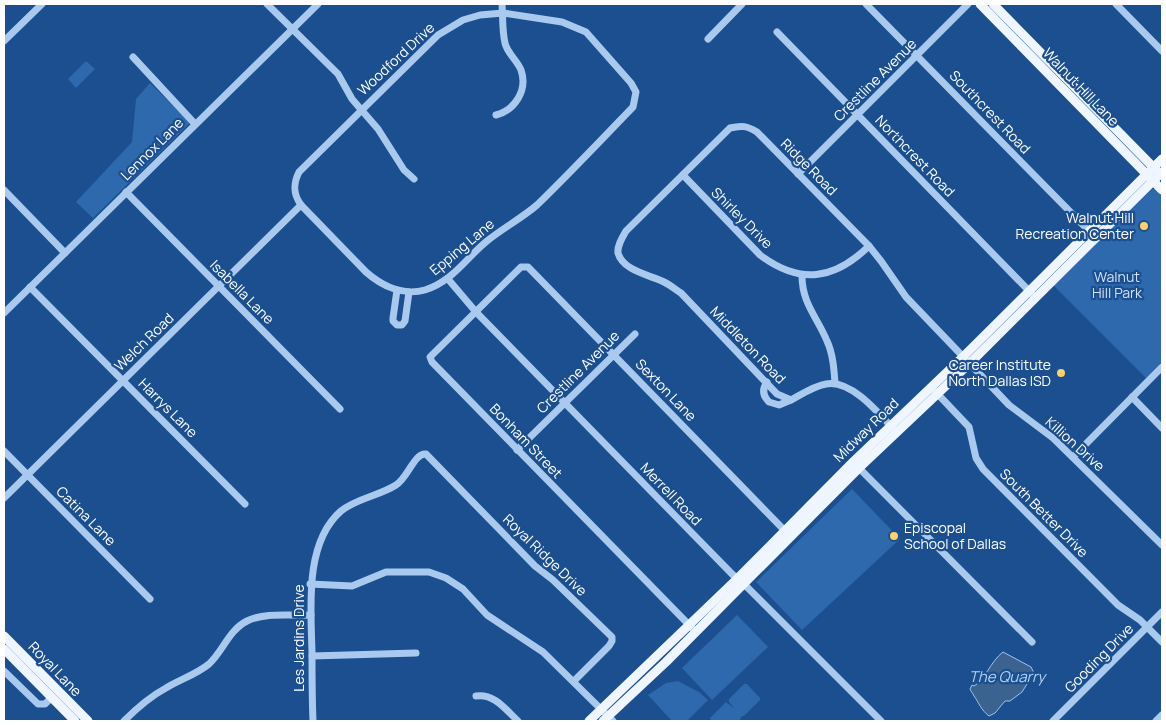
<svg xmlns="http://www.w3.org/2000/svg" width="1166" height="725" font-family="Manrope,sans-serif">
<rect width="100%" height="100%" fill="#1b4f8f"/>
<g fill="#2e69ad">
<path d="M 86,61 L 95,69 L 76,88 L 68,79 Z"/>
<path d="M 150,83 L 190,123 L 93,218 L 76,202 L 132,142 L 136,99 Z"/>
<path d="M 1152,189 L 1155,189 L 1162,197 L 1162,361 L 1146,378 L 1053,285 Z"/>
<path d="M 852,489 L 900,539 L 802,630 L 756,582 Z"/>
<path d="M 737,615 L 768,647 L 712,700 L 682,668 Z"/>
<path d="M 678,681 L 699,692 L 708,700 L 687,721 L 672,721 L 648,695 L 666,683 Z"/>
<path d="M 744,684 L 747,684 L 760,698 L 760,700 L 744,716 L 742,716 L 739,721 L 711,721 L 710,718 L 726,702 L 735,709 L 729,702 L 729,699 Z"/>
</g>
<path fill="#3c6290" stroke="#9cc4f0" d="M 1003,652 L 1031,667 L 1034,673 L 1022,692 L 1010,701 L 1005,701 L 995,713 L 989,716 C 981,710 979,703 974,696 C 973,693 971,692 970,689 L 972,685 L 974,686 C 984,681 991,661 1003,652 Z"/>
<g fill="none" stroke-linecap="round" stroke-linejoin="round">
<g stroke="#a9c9ee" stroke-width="7">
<path d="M 267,4 L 338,74 L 352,99 L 378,129 L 404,170 L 414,179"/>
<path d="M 866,4 L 1092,234"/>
<path d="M 1116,4 L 1162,51"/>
<path d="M 503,13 L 562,22 L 586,32 L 631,83 L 636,92 L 633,107 C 601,140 570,173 537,205 C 522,218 503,228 487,241 C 467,257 452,282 425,290 C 403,296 382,286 366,272 L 301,205 C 293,194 293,184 299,172 L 438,35 L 463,20 L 480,15 Z"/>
<path d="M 777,32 L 1032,294"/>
<path d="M 708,39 L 742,4"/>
<path d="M 4,41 L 42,4"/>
<path d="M 133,57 L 195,124"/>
<path d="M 496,115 C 515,110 528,90 521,70 C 517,60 507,53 505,43 C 502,30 503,17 502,4"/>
<path d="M 798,174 L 968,4"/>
<path d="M 683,175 L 760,255 C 800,285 834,280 869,246"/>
<path d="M 4,190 L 65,253"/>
<path d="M 126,192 L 340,409"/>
<path d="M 802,276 C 802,303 817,317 827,341 C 833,354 834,369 835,383"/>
<path d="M 448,279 L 476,312 L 732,574 L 748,588 L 881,721"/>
<path d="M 30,287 L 245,504"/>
<path d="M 397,290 L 393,318 L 393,321 L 397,325 L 402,325 L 405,321 L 409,292"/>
<path d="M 4,313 L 318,4"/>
<path d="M 767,382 C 762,389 763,396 769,402 L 779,405 L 791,400"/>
<path d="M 931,387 L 969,427 L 976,458 L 983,469 L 1118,605 L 1140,620 L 1162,642"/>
<path d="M 1132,397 L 1162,428"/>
<path d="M 897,433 C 881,416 852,379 826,384 C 814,386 802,394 791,400 L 777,394 L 681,293 C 675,289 670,285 664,282 C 650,275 623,271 618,253 C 617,246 622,238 626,231 L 730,128 C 742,125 747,126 757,132 L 869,246 L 881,261 L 906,297 L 973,367 L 1009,405 L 1053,438 L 1162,545"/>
<path d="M 517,450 L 635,334"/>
<path d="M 4,451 L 150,599"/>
<path d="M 1073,457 L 1162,367"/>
<path d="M 856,465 L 1032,642"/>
<path d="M 4,498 L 301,205"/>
<path d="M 310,584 L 352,586 L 386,572 L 429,572 L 446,578 L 463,589 L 487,615 L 543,652 L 613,721"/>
<path d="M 696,632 L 432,362 L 430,357 L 521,267 L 528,267 L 787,533"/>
<path d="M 312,656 L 416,653"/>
<path d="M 4,671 L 38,704 L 45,704 L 52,697"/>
<path d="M 476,696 C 494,693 506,710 518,721"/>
<path d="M 124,721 C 136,709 151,696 166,688 C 179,680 197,674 209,664 C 223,651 229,630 247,621 C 265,612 291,616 311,615"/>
<path d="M 313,721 C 312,698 312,675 312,652 C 311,609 304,543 341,511 C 357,498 379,496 396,485 C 408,478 414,453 426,454 L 535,566 L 553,580 L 612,637 L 612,641 L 609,646 L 574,681"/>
<path d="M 1053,721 L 1162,612"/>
<path d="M 1156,721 L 1162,715"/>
</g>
<g stroke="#f0f6ff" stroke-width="9">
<path d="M 980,4 L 1162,190"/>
<path d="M 993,4 L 1157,171"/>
<path d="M 4,636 L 88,721"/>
<path d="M 4,649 L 75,721"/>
<path d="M 589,721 L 737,579 L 853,462 L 967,353 L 1162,159"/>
<path d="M 603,721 L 666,662 L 859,468 L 969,364 L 1162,172"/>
</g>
</g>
<g fill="#ffd166" stroke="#1b4f8f" stroke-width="2">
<circle cx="1144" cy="226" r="5"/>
<circle cx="1061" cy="373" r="5"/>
<circle cx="894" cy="536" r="5"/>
</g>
<g text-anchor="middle" stroke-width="4.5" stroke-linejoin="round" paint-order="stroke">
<g font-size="14" fill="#fff" stroke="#1b4f8f">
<text transform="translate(396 59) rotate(-43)" y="5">Woodford Drive</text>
<text transform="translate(875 80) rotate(-45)" y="5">Crestline Avenue</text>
<text transform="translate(1081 87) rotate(46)" y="5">Walnut Hill Lane</text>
<text transform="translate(990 112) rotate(46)" y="5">Southcrest Road</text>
<text transform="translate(152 149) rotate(-45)" y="5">Lennox Lane</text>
<text transform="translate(915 156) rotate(46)" y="5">Northcrest Road</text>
<text transform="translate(809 167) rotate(45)" y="5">Ridge Road</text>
<text transform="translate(742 218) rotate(45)" y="5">Shirley Drive</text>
<text transform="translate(462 247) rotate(-40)" y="5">Epping Lane</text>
<text transform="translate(242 292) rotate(45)" y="5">Isabella Lane</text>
<text transform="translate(144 342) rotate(-44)" y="5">Welch Road</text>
<text transform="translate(748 345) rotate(46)" y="5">Middleton Road</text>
<text transform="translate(578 372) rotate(-45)" y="5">Crestline Avenue</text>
<text transform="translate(666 390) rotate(46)" y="5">Sexton Lane</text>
<text transform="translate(168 408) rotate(45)" y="5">Harrys Lane</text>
<text transform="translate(866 430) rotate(-44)" y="5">Midway Road</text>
<text transform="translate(526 441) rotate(46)" y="5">Bonham Street</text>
<text transform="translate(1075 444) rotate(42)" y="5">Killion Drive</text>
<text transform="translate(671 494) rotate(46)" y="5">Merrell Road</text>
<text transform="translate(1044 513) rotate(45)" y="5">South Better Drive</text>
<text transform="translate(86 516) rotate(45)" y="5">Catina Lane</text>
<text transform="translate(545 555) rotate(44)" y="5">Royal Ridge Drive</text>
<text transform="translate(299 638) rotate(-90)" y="5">Les Jardins Drive</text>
<text transform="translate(1099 658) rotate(-45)" y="5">Gooding Drive</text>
<text transform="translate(55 669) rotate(46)" y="5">Royal Lane</text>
</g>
<g font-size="14" fill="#fff" stroke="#1b4f8f" text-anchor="end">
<text x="1134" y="223">Walnut Hill<tspan x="1134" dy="16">Recreation Center</tspan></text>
<text x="1051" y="370">Career Institute<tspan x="1051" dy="16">North Dallas ISD</tspan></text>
<text x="904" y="533" text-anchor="start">Episcopal<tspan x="904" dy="16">School of Dallas</tspan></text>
</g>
<g font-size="14" fill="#cfe3fa" stroke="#1b4f8f">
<text x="1117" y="282">Walnut<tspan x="1117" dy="16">Hill Park</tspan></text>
</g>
<g font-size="15" font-style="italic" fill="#b5d3f5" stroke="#1b4f8f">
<text x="1007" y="682">The Quarry</text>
</g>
</g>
<rect width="1166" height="725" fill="none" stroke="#ffffff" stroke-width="10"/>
</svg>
